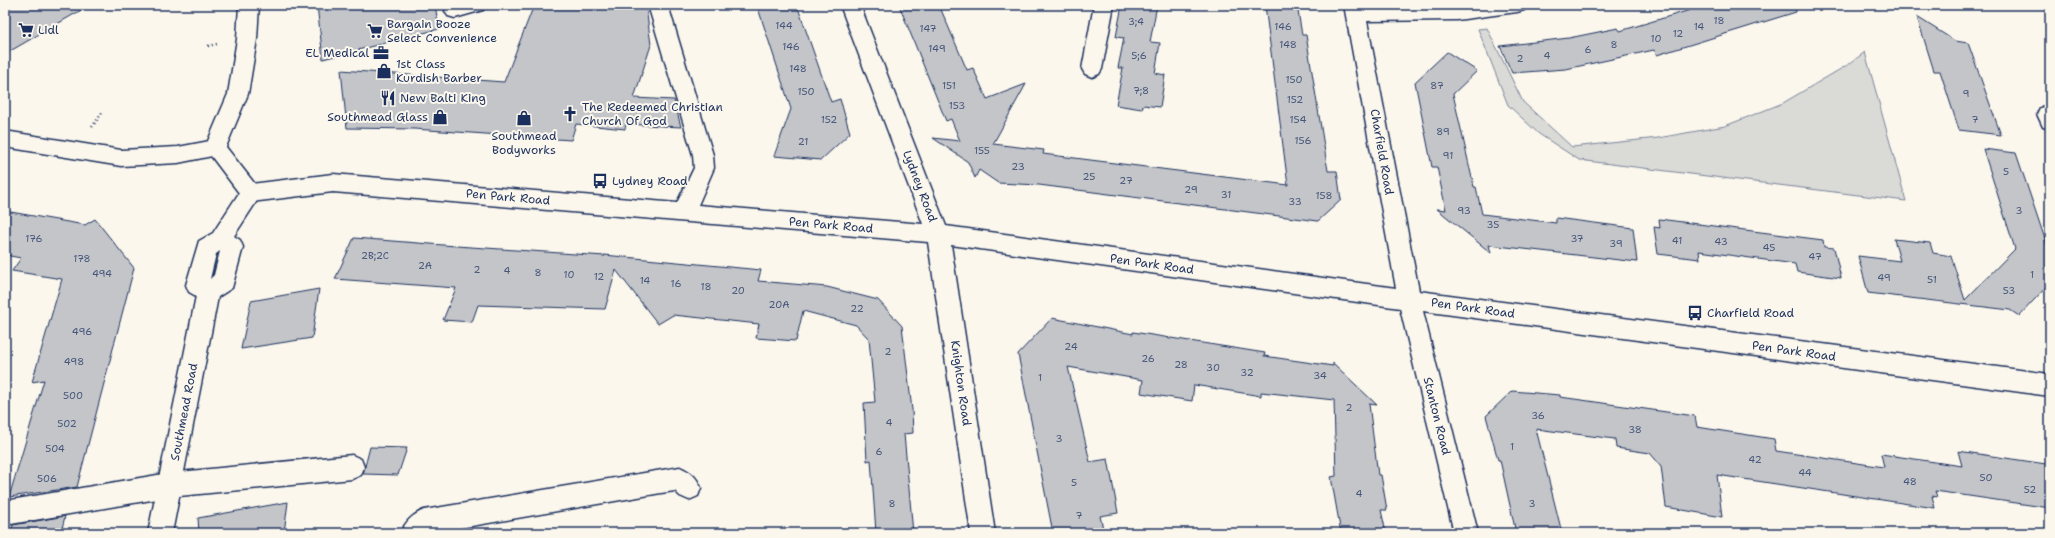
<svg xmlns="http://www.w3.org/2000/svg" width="2055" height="538" font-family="'Shantell Sans',sans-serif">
<rect width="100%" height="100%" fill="#fbf7ec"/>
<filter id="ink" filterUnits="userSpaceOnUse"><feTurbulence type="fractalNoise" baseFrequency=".025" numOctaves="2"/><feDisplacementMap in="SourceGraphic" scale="8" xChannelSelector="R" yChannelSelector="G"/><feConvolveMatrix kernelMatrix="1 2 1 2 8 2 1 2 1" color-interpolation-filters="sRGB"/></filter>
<g filter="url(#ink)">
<path fill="#dadad7" stroke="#7a849a" d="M 1487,28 L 1523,102 L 1572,147 L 1658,138 L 1725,126 L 1783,103 L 1849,64 L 1865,52 L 1906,201 L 1579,160 L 1539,134 L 1508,105 L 1478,29 Z"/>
<g fill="#c3c5c9" stroke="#1b2f5e">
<path d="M 5,5 L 90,5 L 5,54 Z"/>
<path d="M 317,5 L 435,5 L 439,29 L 323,59 Z"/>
<path d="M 534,5 L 646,7 L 651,45 L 634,98 L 674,100 L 681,127 L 626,124 L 625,129 L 576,124 L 571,140 L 414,129 L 347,128 L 341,70 L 504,82 Z"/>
<path d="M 757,5 L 797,5 L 831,102 L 840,99 L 850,133 L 821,160 L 774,156 L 791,109 Z"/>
<path d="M 899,5 L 939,5 L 967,70 L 973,68 L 987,99 L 1026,84 L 993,144 L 1044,150 L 1043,154 L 1288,185 L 1265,5 L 1297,5 L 1302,35 L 1306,35 L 1328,171 L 1337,171 L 1341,200 L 1318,221 L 1039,185 L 998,183 L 979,170 L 975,178 L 968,162 L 933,138 L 960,141 L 951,119 L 946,121 Z"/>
<path d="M 1122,5 L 1157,5 L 1150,42 L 1160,43 L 1155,73 L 1165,75 L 1160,107 L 1143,105 L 1142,109 L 1116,105 L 1123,68 L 1118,68 L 1124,38 L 1116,37 Z"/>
<path d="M 1707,5 L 1795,5 L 1796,12 L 1657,55 L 1654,50 L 1566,69 L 1512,73 L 1500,46 L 1569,38 L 1618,28 L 1620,31 Z"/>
<path d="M 1917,17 L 1955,41 L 1968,43 L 2001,135 L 1959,130 L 1940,71 L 1934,71 Z"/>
<path d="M 1447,52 L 1477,71 L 1453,94 L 1474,187 L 1476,187 L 1482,214 L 1556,223 L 1556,218 L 1633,228 L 1637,262 L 1489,245 L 1491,253 L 1437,209 L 1446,210 L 1437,167 L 1432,167 L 1415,82 Z"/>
<path d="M 1983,149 L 2016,153 L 2050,254 L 2050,283 L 2019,316 L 2010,310 L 1868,293 L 1858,256 L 1900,261 L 1894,239 L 1930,243 L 1933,253 L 1951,256 L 1965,300 L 2015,249 Z"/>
<path d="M 5,211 L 85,225 L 95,219 L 134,268 L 77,487 L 9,497 L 44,380 L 32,382 L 62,279 L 12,271 L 21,258 L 5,255 Z"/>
<path d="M 1659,219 L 1823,240 L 1824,247 L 1834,248 L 1841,278 L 1797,272 L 1795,264 L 1699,251 L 1700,259 L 1658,254 L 1654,227 L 1660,228 Z"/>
<path d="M 354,238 L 456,246 L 605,256 L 604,255 L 761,270 L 758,281 L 827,287 L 878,300 L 902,326 L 912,410 L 913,433 L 904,434 L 913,533 L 876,533 L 871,460 L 867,461 L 864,403 L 875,402 L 869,339 L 856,325 L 803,311 L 796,341 L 756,338 L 759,324 L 673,315 L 658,324 L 616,270 L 605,309 L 478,305 L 472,322 L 443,320 L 456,288 L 335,279 Z"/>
<path d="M 319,289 L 312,338 L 241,349 L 251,301 Z"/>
<path d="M 1052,318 L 1133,334 L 1133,332 L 1265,353 L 1264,356 L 1333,366 L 1333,363 L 1377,405 L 1369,404 L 1378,475 L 1381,475 L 1387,510 L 1381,510 L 1386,533 L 1341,533 L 1331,477 L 1336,476 L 1334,400 L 1261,392 L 1261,396 L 1194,385 L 1192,401 L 1141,393 L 1143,380 L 1068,367 L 1090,462 L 1108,459 L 1118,513 L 1100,516 L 1104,533 L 1053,533 L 1018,354 Z"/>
<path d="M 1512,391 L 1560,395 L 1560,397 L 1695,416 L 1697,427 L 1774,439 L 1776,451 L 1884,467 L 1881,454 L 1962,466 L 1958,451 L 2046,464 L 2050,475 L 2050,508 L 1935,491 L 1937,497 L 1932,496 L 1935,508 L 1717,475 L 1722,517 L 1666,507 L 1661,466 L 1650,453 L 1616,448 L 1615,439 L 1536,429 L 1562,533 L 1516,533 L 1500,460 L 1498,460 L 1486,416 Z"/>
<path d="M 370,447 L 407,448 L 398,475 L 363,474 Z"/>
<path d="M 288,502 L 284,533 L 199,533 L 198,518 Z"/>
<path d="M 65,516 L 61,533 L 11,533 L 13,525 Z"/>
</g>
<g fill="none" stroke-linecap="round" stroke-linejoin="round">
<defs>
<g id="minor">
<path d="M 451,5 L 486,5 L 483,10 L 455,18 L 448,16 L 445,11 L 448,6 Z"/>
<path d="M 648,5 L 668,5 L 713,155 L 714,168 L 698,205 L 923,224 L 840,5 L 860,5 L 946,226 L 1396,288 L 1344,5 L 1364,5 L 1364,7 L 1527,5 L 1524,10 L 1517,12 L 1457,20 L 1367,21 L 1419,291 L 2050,374 L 2050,396 L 1423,311 L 1478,533 L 1454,533 L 1400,308 L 951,245 L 995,533 L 971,533 L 928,242 L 333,192 L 251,202 L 244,199 L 240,193 L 244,187 L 251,184 L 333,174 L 677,203 L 694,168 L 693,155 Z"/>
<path d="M 1094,5 L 1114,5 L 1102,69 L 1099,74 L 1092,77 L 1085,74 L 1082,69 Z"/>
<path d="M 2047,106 L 2050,107 L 2050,129 L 2043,127 L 2037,114 L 2040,108 Z"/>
<path d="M 5,131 L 121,150 L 178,147 L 215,140 L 222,142 L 225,148 L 222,154 L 178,163 L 121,166 L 5,147 Z"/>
<path d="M 352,455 L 361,459 L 364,467 L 361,475 L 352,479 L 169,497 L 5,525 L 5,501 L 169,473 Z"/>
<path d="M 680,467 C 691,472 697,477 701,488 L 698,496 L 689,500 L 680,496 L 675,491 L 661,493 L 431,533 L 401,533 C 405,522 412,515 424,510 Z"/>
</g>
<path id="major" d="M 239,5 L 259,5 L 257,39 L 248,94 L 226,147 L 262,193 L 234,236 L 240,240 L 243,247 L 232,288 L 218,297 L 172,533 L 148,533 L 196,296 L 189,292 L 186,285 L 199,241 L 213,233 L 239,193 L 205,148 L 228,94 L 237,39 ZM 220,251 L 214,275 L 210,279 L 216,254 Z"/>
</defs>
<use href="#minor" stroke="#1b2f5e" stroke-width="3"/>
<use href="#major" stroke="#1b2f5e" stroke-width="3"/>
<g stroke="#1b2f5e" stroke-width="2.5" stroke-dasharray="1 3" stroke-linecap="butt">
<path d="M 208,46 L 217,44"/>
<path d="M 92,127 L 102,113"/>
</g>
<use href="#minor" fill="#fbf7ec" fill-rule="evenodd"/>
<use href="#major" fill="#fbf7ec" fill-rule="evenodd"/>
</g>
</g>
<defs>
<symbol id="supermarket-bare" viewBox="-9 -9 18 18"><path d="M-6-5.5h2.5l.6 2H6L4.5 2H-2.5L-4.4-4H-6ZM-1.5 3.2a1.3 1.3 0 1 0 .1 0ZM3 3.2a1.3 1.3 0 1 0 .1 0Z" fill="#1b2f5e" stroke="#fbf7ec" stroke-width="2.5" paint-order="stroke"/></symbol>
<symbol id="office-bare" viewBox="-9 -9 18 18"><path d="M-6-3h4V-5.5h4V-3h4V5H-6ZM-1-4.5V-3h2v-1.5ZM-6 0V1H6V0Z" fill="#1b2f5e" stroke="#fbf7ec" stroke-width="2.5" paint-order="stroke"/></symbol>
<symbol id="shop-bare" viewBox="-9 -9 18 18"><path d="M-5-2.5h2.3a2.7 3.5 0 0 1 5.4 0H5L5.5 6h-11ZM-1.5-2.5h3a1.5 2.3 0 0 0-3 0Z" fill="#1b2f5e" stroke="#fbf7ec" stroke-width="2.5" paint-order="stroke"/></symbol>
<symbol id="restaurant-bare" viewBox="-9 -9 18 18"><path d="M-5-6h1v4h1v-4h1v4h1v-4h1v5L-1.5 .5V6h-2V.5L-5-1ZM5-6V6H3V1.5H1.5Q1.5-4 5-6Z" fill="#1b2f5e" stroke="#fbf7ec" stroke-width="2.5" paint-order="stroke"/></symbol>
<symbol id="church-bare" viewBox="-9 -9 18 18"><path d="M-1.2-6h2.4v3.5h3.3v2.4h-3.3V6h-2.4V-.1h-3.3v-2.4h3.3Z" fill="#1b2f5e" stroke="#fbf7ec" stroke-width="2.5" paint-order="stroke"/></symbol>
<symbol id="bus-bare" viewBox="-9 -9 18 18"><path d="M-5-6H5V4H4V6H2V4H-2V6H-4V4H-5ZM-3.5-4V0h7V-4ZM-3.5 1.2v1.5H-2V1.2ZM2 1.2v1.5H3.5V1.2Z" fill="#1b2f5e" stroke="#fbf7ec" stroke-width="2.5" paint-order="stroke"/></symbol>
</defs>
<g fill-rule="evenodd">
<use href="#supermarket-bare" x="15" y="19" width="22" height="22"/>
<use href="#supermarket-bare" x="364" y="20" width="22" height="22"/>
<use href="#office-bare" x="370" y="42" width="22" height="22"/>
<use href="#shop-bare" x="373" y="60" width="22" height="22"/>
<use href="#restaurant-bare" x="377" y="87" width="22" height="22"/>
<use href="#church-bare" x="559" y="103" width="22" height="22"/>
<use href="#shop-bare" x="429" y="106" width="22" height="22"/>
<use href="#shop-bare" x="513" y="107" width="22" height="22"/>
<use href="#bus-bare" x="589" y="170" width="22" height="22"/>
<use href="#bus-bare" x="1684" y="302" width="22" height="22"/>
</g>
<g text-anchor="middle" stroke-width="4" stroke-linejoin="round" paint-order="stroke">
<g font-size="10" fill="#455479">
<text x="1719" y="24">18</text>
<text x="1136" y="25">3;4</text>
<text x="784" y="29">144</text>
<text x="1283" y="30">146</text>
<text x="1699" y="30">14</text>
<text x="928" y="32">147</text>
<text x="1678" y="37">12</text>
<text x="1656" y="42">10</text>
<text x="1288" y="48">148</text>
<text x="1614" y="48">8</text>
<text x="791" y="50">146</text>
<text x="937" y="52">149</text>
<text x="1588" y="53">6</text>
<text x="1139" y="59">5;6</text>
<text x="1547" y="59">4</text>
<text x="1520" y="62">2</text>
<text x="798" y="72">148</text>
<text x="1294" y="83">150</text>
<text x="949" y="89">151</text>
<text x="1437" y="89">87</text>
<text x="1141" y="94">7;8</text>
<text x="806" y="95">150</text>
<text x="1966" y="97">9</text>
<text x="1295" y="103">152</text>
<text x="957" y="109">153</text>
<text x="829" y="123">152</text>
<text x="1298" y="123">154</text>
<text x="1975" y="123">7</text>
<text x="1443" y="135">89</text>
<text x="1303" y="144">156</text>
<text x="803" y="145">21</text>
<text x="982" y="154">155</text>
<text x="1448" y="159">91</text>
<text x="1018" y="170">23</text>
<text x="2006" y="175">5</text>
<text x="1089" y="180">25</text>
<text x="1126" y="184">27</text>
<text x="1191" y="193">29</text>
<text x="1226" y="198">31</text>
<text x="1324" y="199">158</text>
<text x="1295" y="205">33</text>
<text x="1464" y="214">93</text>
<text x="2019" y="214">3</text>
<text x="1493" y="228">35</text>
<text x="34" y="242">176</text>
<text x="1577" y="242">37</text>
<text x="1677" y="244">41</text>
<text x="1721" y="245">43</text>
<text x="1616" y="247">39</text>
<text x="1769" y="251">45</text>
<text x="375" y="259">2B;2C</text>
<text x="1815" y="260">47</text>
<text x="82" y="262">178</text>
<text x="425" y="269">2A</text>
<text x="477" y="273">2</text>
<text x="507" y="274">4</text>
<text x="538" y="276">8</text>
<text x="102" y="277">494</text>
<text x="569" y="278">10</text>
<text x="2032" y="278">1</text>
<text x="599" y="280">12</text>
<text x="1884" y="281">49</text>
<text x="1932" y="283">51</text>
<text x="645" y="284">14</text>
<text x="676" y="287">16</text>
<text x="706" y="290">18</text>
<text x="738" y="294">20</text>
<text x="2009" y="294">53</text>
<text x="779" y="308">20A</text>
<text x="857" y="312">22</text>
<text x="82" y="335">496</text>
<text x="1071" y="350">24</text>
<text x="888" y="355">2</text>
<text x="1148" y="362">26</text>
<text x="74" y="365">498</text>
<text x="1181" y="368">28</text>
<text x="1213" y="371">30</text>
<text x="1247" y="376">32</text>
<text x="1320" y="379">34</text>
<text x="1040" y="381">1</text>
<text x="73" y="399">500</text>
<text x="1349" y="411">2</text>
<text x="1538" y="419">36</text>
<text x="889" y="426">4</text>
<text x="67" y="427">502</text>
<text x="1635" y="433">38</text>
<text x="1059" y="442">3</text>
<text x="1512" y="450">1</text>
<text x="55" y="452">504</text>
<text x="879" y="455">6</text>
<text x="1755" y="463">42</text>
<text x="1805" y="476">44</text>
<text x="1986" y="481">50</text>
<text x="47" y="482">506</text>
<text x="1910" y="485">48</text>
<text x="1074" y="486">5</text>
<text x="2030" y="493">52</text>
<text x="1359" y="497">4</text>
<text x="892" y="507">8</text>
<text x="1532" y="507">3</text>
<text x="1079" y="519">7</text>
</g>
<g font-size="12" fill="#1b2f5e" stroke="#fbf7ec" text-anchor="start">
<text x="387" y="28">Bargain Booze<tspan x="387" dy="14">Select Convenience</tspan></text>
<text x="38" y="34">Lidl</text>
<text x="369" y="57" text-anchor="end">EL Medical</text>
<text x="396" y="68">1st Class<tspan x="396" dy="14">Kurdish Barber</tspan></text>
<text x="400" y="102">New Balti King</text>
<text x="582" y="111">The Redeemed Christian<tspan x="582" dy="14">Church Of God</tspan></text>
<text x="428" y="121" text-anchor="end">Southmead Glass</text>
<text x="524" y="140" text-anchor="middle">Southmead<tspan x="524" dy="14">Bodyworks</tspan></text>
<text x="612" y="185">Lydney Road</text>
<text x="1707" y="317">Charfield Road</text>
</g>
<g font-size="12" fill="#1b2f5e" stroke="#fbf7ec">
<text transform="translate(1382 152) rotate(80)" y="4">Charfield Road</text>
<text transform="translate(920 186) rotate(69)" y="4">Lydney Road</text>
<text transform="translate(508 197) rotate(5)" y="4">Pen Park Road</text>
<text transform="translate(831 225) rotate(5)" y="4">Pen Park Road</text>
<text transform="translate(1152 264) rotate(8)" y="4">Pen Park Road</text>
<text transform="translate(1473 308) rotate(8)" y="4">Pen Park Road</text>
<text transform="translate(1794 351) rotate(8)" y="4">Pen Park Road</text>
<text transform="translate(961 383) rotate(82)" y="4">Knighton Road</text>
<text transform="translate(184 412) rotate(-79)" y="4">Southmead Road</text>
<text transform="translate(1437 416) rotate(76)" y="4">Stanton Road</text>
</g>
</g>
<rect width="2055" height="538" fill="none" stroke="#fbf7ec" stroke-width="20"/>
<rect x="10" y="10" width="2035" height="518" fill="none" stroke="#1b2f5e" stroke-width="1.5" filter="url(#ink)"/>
</svg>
